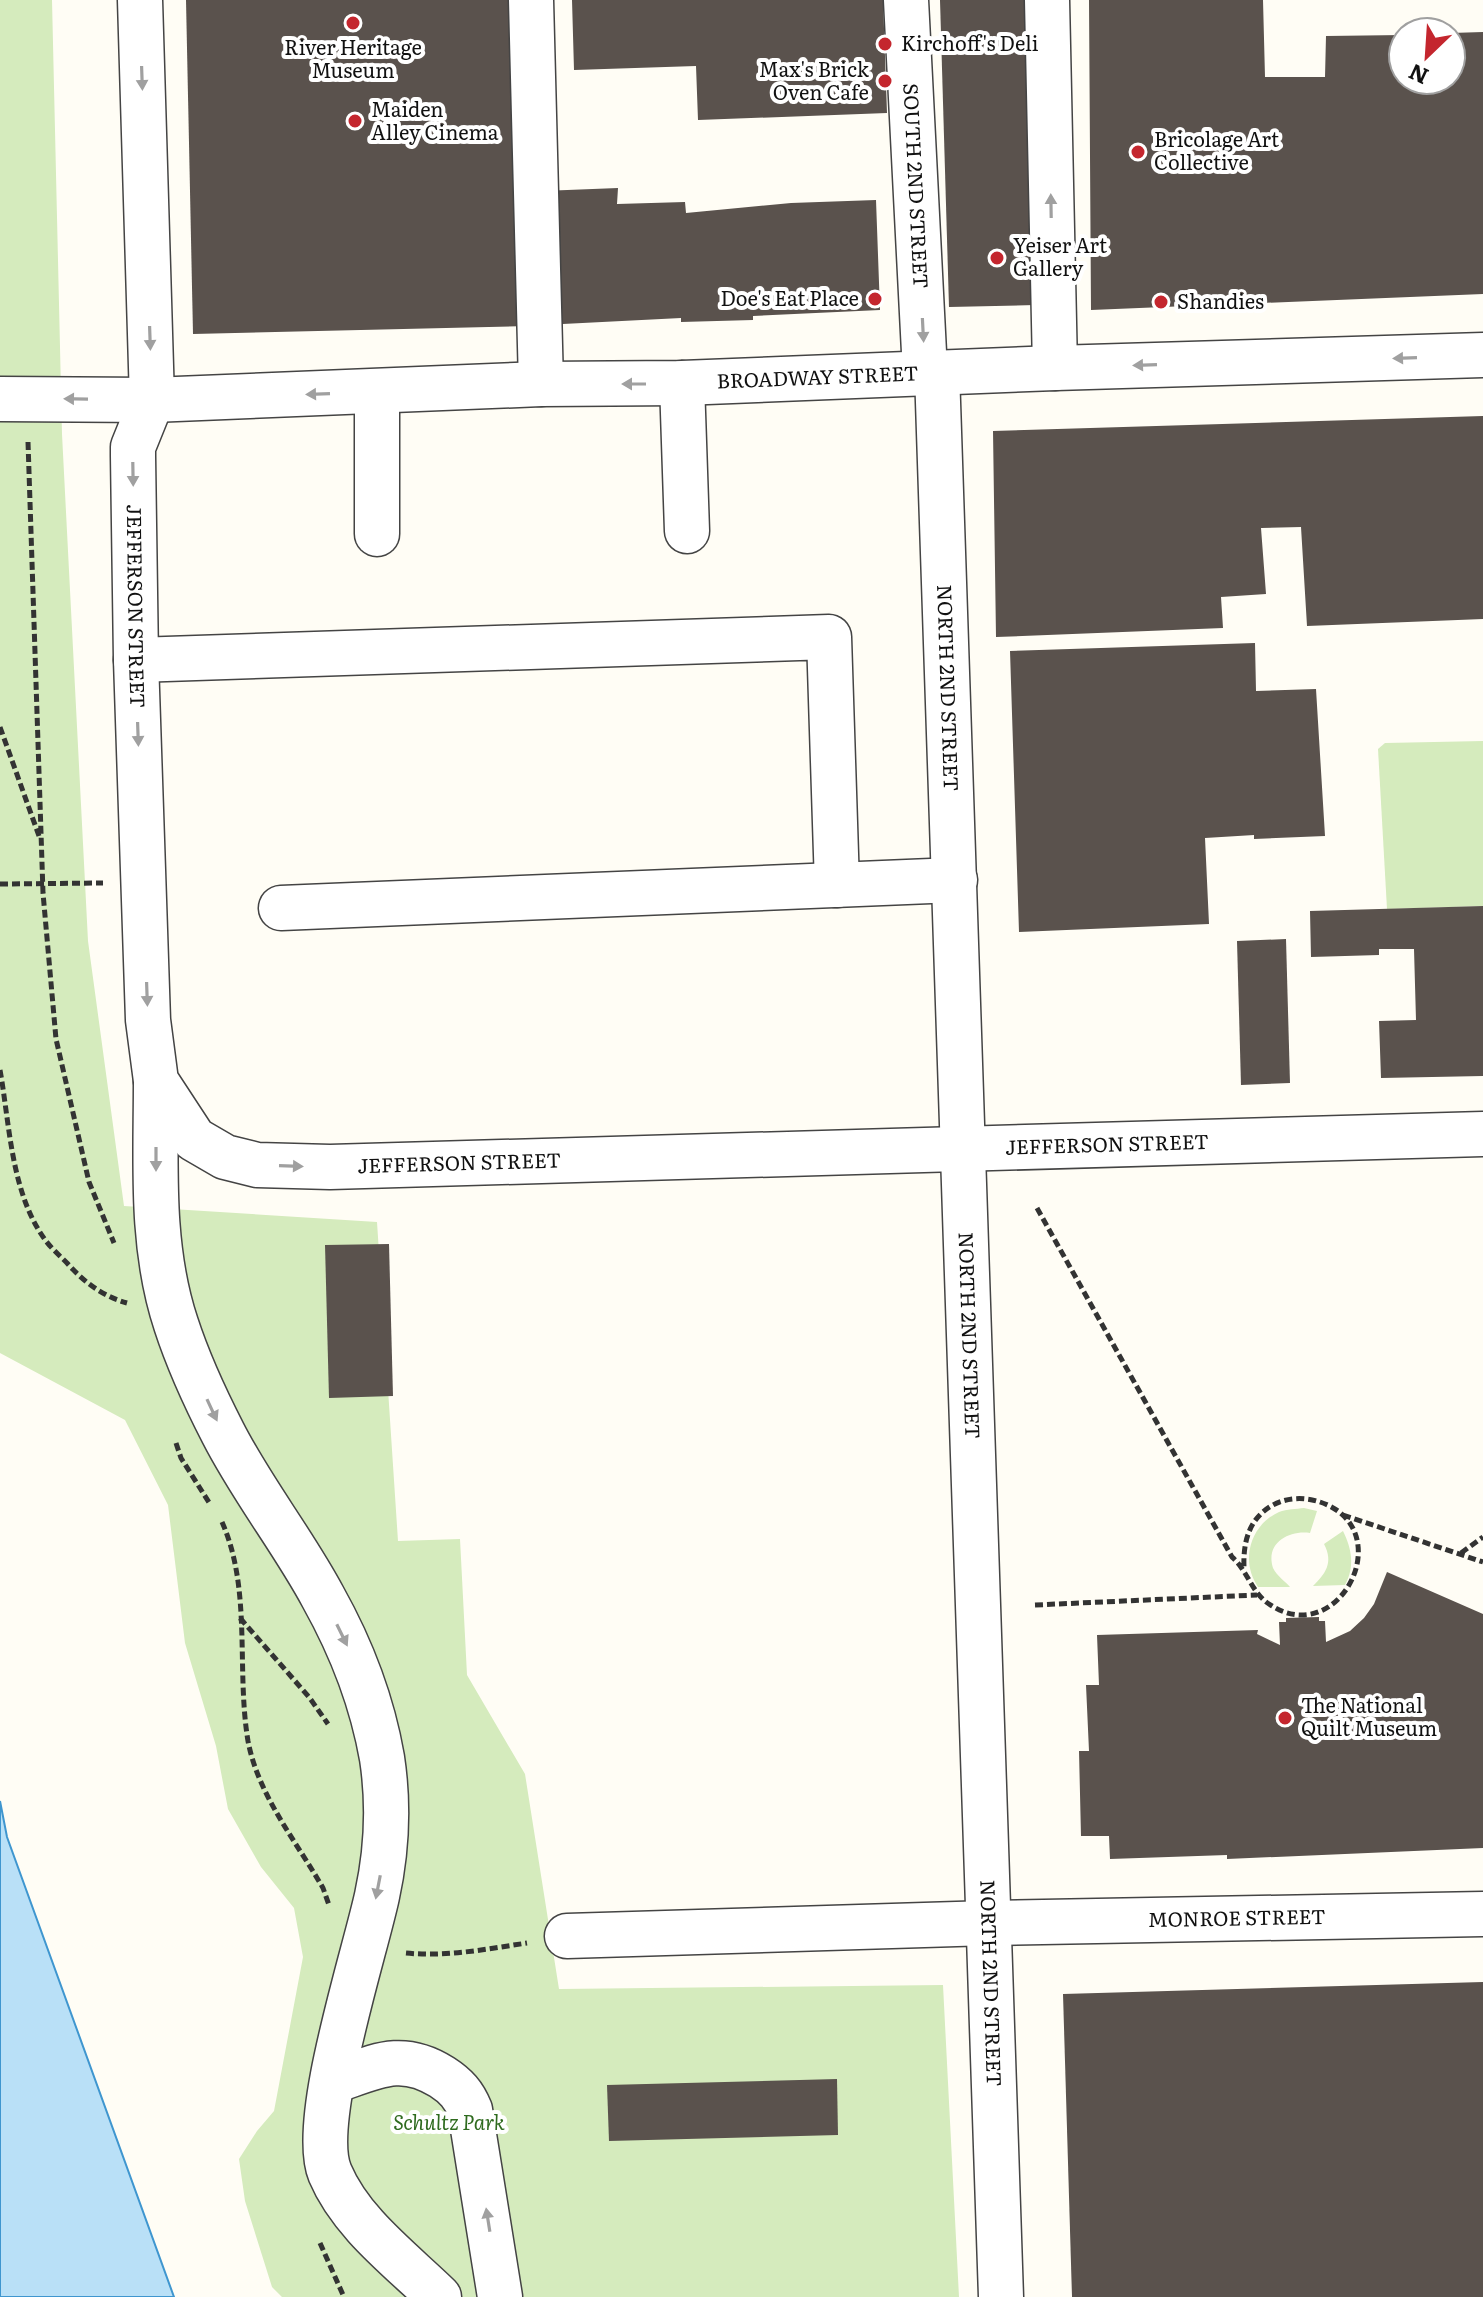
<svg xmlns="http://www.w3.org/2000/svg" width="1483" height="2297" font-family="Literata,serif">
<rect width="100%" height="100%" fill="#fffdf5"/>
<g fill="#d5ebbd">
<path d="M 0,0 L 52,0 L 62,434 L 88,941 L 124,1206 L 377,1222 L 398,1541 L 460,1539 L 467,1675 L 525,1774 L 559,1989 L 943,1985 L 959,2297 L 282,2297 L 272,2287 L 245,2201 L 239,2159 L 257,2131 L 274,2111 L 303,1957 L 294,1908 L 261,1867 L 228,1809 L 216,1746 L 185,1643 L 168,1505 L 125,1420 L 0,1353 Z"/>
<path d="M 1483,741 L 1483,906 L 1387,909 L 1378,749 L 1385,743 Z"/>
<path d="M 1304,1508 L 1317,1511 L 1310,1533 C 1289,1530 1265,1543 1273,1568 C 1277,1576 1286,1582 1290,1587 L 1258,1587 C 1240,1561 1250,1525 1279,1512 C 1287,1509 1296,1509 1304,1508 Z"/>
<path d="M 1343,1531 C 1352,1549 1355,1567 1345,1585 L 1313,1586 C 1325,1574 1334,1563 1324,1544 Z"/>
</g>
<path fill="#b9e0f7" stroke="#3f96cf" stroke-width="2" d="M 0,1801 L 7,1837 L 174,2297 L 0,2297 Z"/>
<g fill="#5a524d">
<path d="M 186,0 L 520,0 L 527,326 L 193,334 Z"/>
<path d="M 572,0 L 883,0 L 887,113 L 698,120 L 696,66 L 574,70 Z"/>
<path d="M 940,0 L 1026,0 L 1035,305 L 949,307 Z"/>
<path d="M 1089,0 L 1263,0 L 1265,77 L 1325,77 L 1326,36 L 1403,35 L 1403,80 L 1451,80 L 1451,33 L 1483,32 L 1483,294 L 1091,310 Z"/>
<path d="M 618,188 L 617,204 L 685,202 L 686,213 L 791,203 L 876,200 L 880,310 L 753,316 L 753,320 L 681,322 L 681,318 L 543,325 L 542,191 Z"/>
<path d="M 1483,416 L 1483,619 L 1307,626 L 1301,527 L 1261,528 L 1266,594 L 1221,597 L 1223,628 L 996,637 L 993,431 Z"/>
<path d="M 1255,643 L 1256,691 L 1316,689 L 1325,836 L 1254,839 L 1254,835 L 1205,838 L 1209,924 L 1019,932 L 1010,651 Z"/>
<path d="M 1483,906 L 1483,1076 L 1381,1078 L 1379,1021 L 1416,1020 L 1414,949 L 1379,949 L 1379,955 L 1311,957 L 1310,911 Z"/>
<path d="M 1286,939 L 1290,1083 L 1241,1085 L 1237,941 Z"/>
<path d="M 389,1244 L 393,1396 L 329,1398 L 325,1245 Z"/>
<path d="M 1387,1572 L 1483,1614 L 1483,1848 L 1227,1859 L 1227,1855 L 1110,1859 L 1109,1836 L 1081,1836 L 1079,1751 L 1089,1751 L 1086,1685 L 1099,1685 L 1097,1635 L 1258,1630 L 1257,1634 L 1280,1645 L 1279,1622 L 1286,1622 L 1286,1618 L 1319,1617 L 1319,1621 L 1325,1621 L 1326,1642 L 1350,1631 L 1364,1618 L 1374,1604 Z"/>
<path d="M 1483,1982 L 1483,2297 L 1072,2297 L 1063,1994 Z"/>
<path d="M 837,2079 L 838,2135 L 609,2141 L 607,2085 Z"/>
</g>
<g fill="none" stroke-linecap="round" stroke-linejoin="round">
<defs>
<g id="minor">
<path id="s1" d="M 140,0 L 152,400 L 133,447 L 133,456 L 136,660 L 148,1020 L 156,1081 L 194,1139 L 225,1157 L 257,1165 L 330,1167 L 1483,1134"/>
<path d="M 531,0 L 541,384"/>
<path id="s2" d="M 906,0 L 925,372"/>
<path d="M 1047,0 L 1055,368"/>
<path id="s3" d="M 937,372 L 1001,2297"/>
<path d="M 682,383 L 687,531"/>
<path d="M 377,392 L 377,534"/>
<path id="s4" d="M 0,399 L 152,400 L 541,384 L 682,383 L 1055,368 L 1483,355"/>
<path d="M 136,660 L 829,637 L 837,885"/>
<path d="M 281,908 L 955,880"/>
<path d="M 156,1081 C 156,1162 150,1246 176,1324 C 188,1361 205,1398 223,1433 C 252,1490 293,1541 323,1597 C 351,1647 372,1701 382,1758 C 389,1804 387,1850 377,1896 C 364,1956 309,2123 330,2173 C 351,2223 401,2260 439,2297"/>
<path id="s5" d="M 567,1936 L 989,1923 L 1483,1914"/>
<path d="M 334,2081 C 375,2067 401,2051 442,2077 C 456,2086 464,2095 470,2110 L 500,2297"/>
</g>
</defs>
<use href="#minor" stroke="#444" stroke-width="47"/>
<g stroke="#333" stroke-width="5" stroke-dasharray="8 4" stroke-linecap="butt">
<path d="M 28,442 L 43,893 L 56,1039 L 89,1182 L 114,1243"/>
<path d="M 0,727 L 39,836"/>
<path d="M 0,884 L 103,883"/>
<path d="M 0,1070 C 10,1126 11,1194 46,1241 C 52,1249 60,1256 67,1263 C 84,1282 102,1296 127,1303"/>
<path d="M 1037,1208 L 1232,1557 C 1248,1571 1251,1592 1269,1604 C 1339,1652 1401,1529 1320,1502 C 1305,1497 1288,1497 1273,1505 C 1249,1518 1243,1542 1244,1567"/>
<path d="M 176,1443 L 181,1458 L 210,1504"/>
<path d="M 1343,1515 L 1483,1562"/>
<path d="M 222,1522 C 252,1590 236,1669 248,1741 C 258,1795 296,1841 323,1888 L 329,1905"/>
<path d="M 1461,1553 L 1483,1537"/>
<path d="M 1035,1605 L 1257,1595"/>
<path d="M 240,1618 L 309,1697 L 328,1724"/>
<path d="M 406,1953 C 447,1957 487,1949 527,1943"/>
<path d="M 320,2243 L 344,2297"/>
</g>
<use href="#minor" stroke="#fff" stroke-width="44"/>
</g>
<defs><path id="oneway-solid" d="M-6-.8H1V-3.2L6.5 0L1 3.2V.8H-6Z" transform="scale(2)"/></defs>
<g fill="#a0a0a0">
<use href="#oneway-solid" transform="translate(142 78) rotate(88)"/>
<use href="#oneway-solid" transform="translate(1051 206) rotate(-91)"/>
<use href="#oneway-solid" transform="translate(923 330) rotate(87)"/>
<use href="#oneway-solid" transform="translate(150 338) rotate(88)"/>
<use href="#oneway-solid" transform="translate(1405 358) rotate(178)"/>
<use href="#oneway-solid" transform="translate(1145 365) rotate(178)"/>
<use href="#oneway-solid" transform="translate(634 384) rotate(180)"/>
<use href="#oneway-solid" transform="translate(318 394) rotate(178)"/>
<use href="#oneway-solid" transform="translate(76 399) rotate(-179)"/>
<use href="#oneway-solid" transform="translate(133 474) rotate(89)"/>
<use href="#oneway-solid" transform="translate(138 734) rotate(88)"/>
<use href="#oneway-solid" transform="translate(147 994) rotate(88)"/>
<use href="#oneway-solid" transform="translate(156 1159) rotate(90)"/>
<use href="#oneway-solid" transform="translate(291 1166) rotate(2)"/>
<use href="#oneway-solid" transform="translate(212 1410) rotate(65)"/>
<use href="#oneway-solid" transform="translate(342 1635) rotate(64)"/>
<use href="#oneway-solid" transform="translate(378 1887) rotate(101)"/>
<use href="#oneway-solid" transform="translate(488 2220) rotate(-99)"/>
</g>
<g fill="#c4262e" stroke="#fff" stroke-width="3">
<circle cx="353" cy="23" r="8"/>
<circle cx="885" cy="44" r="8"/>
<circle cx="885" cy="81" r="8"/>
<circle cx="355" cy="121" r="8"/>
<circle cx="1138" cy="152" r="8"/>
<circle cx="997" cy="258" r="8"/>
<circle cx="875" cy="299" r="8"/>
<circle cx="1161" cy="302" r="8"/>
<circle cx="1285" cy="1718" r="8"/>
</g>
<g text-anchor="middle" stroke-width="8" stroke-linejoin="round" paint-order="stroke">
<g font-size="20" fill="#111" stroke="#fff" text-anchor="start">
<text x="901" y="51">Kirchoff's Deli</text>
<text x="353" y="55" text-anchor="middle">River Heritage<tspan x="353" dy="23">Museum</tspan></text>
<text x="869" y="77" text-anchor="end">Max's Brick<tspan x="869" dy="23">Oven Cafe</tspan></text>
<text x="371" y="117">Maiden<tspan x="371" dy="23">Alley Cinema</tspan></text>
<text x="1154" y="147">Bricolage Art<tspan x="1154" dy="23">Collective</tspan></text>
<text x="1013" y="253">Yeiser Art<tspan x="1013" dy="23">Gallery</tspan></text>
<text x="859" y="306" text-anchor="end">Doe's Eat Place</text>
<text x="1177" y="309">Shandies</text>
<text x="1301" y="1713">The National<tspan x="1301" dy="23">Quilt Museum</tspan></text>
</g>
<g font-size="20" fill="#111" stroke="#fff">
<text dy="7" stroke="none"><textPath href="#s2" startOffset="186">SOUTH 2ND STREET</textPath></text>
<text dy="7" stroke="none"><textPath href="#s4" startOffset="818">BROADWAY STREET</textPath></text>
<text dy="7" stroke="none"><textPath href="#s1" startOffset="610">JEFFERSON STREET</textPath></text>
<text dy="7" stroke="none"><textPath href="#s3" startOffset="316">NORTH 2ND STREET</textPath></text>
<text dy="7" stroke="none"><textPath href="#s1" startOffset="2074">JEFFERSON STREET</textPath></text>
<text dy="7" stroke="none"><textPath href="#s1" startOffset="1426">JEFFERSON STREET</textPath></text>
<text dy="7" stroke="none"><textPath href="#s3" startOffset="964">NORTH 2ND STREET</textPath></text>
<text dy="7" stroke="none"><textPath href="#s5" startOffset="670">MONROE STREET</textPath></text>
<text dy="7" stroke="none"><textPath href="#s3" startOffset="1612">NORTH 2ND STREET</textPath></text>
</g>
<g font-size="20" font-style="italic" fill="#2f6b1f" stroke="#fff">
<text x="449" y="2130">Schultz Park</text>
</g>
</g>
<g transform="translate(1427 56) rotate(205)"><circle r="38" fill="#ffffff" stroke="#a0a0a0" stroke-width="2"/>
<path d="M0-6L14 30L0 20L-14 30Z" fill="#c4262e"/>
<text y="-12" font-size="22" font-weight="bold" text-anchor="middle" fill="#111111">N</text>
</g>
</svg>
